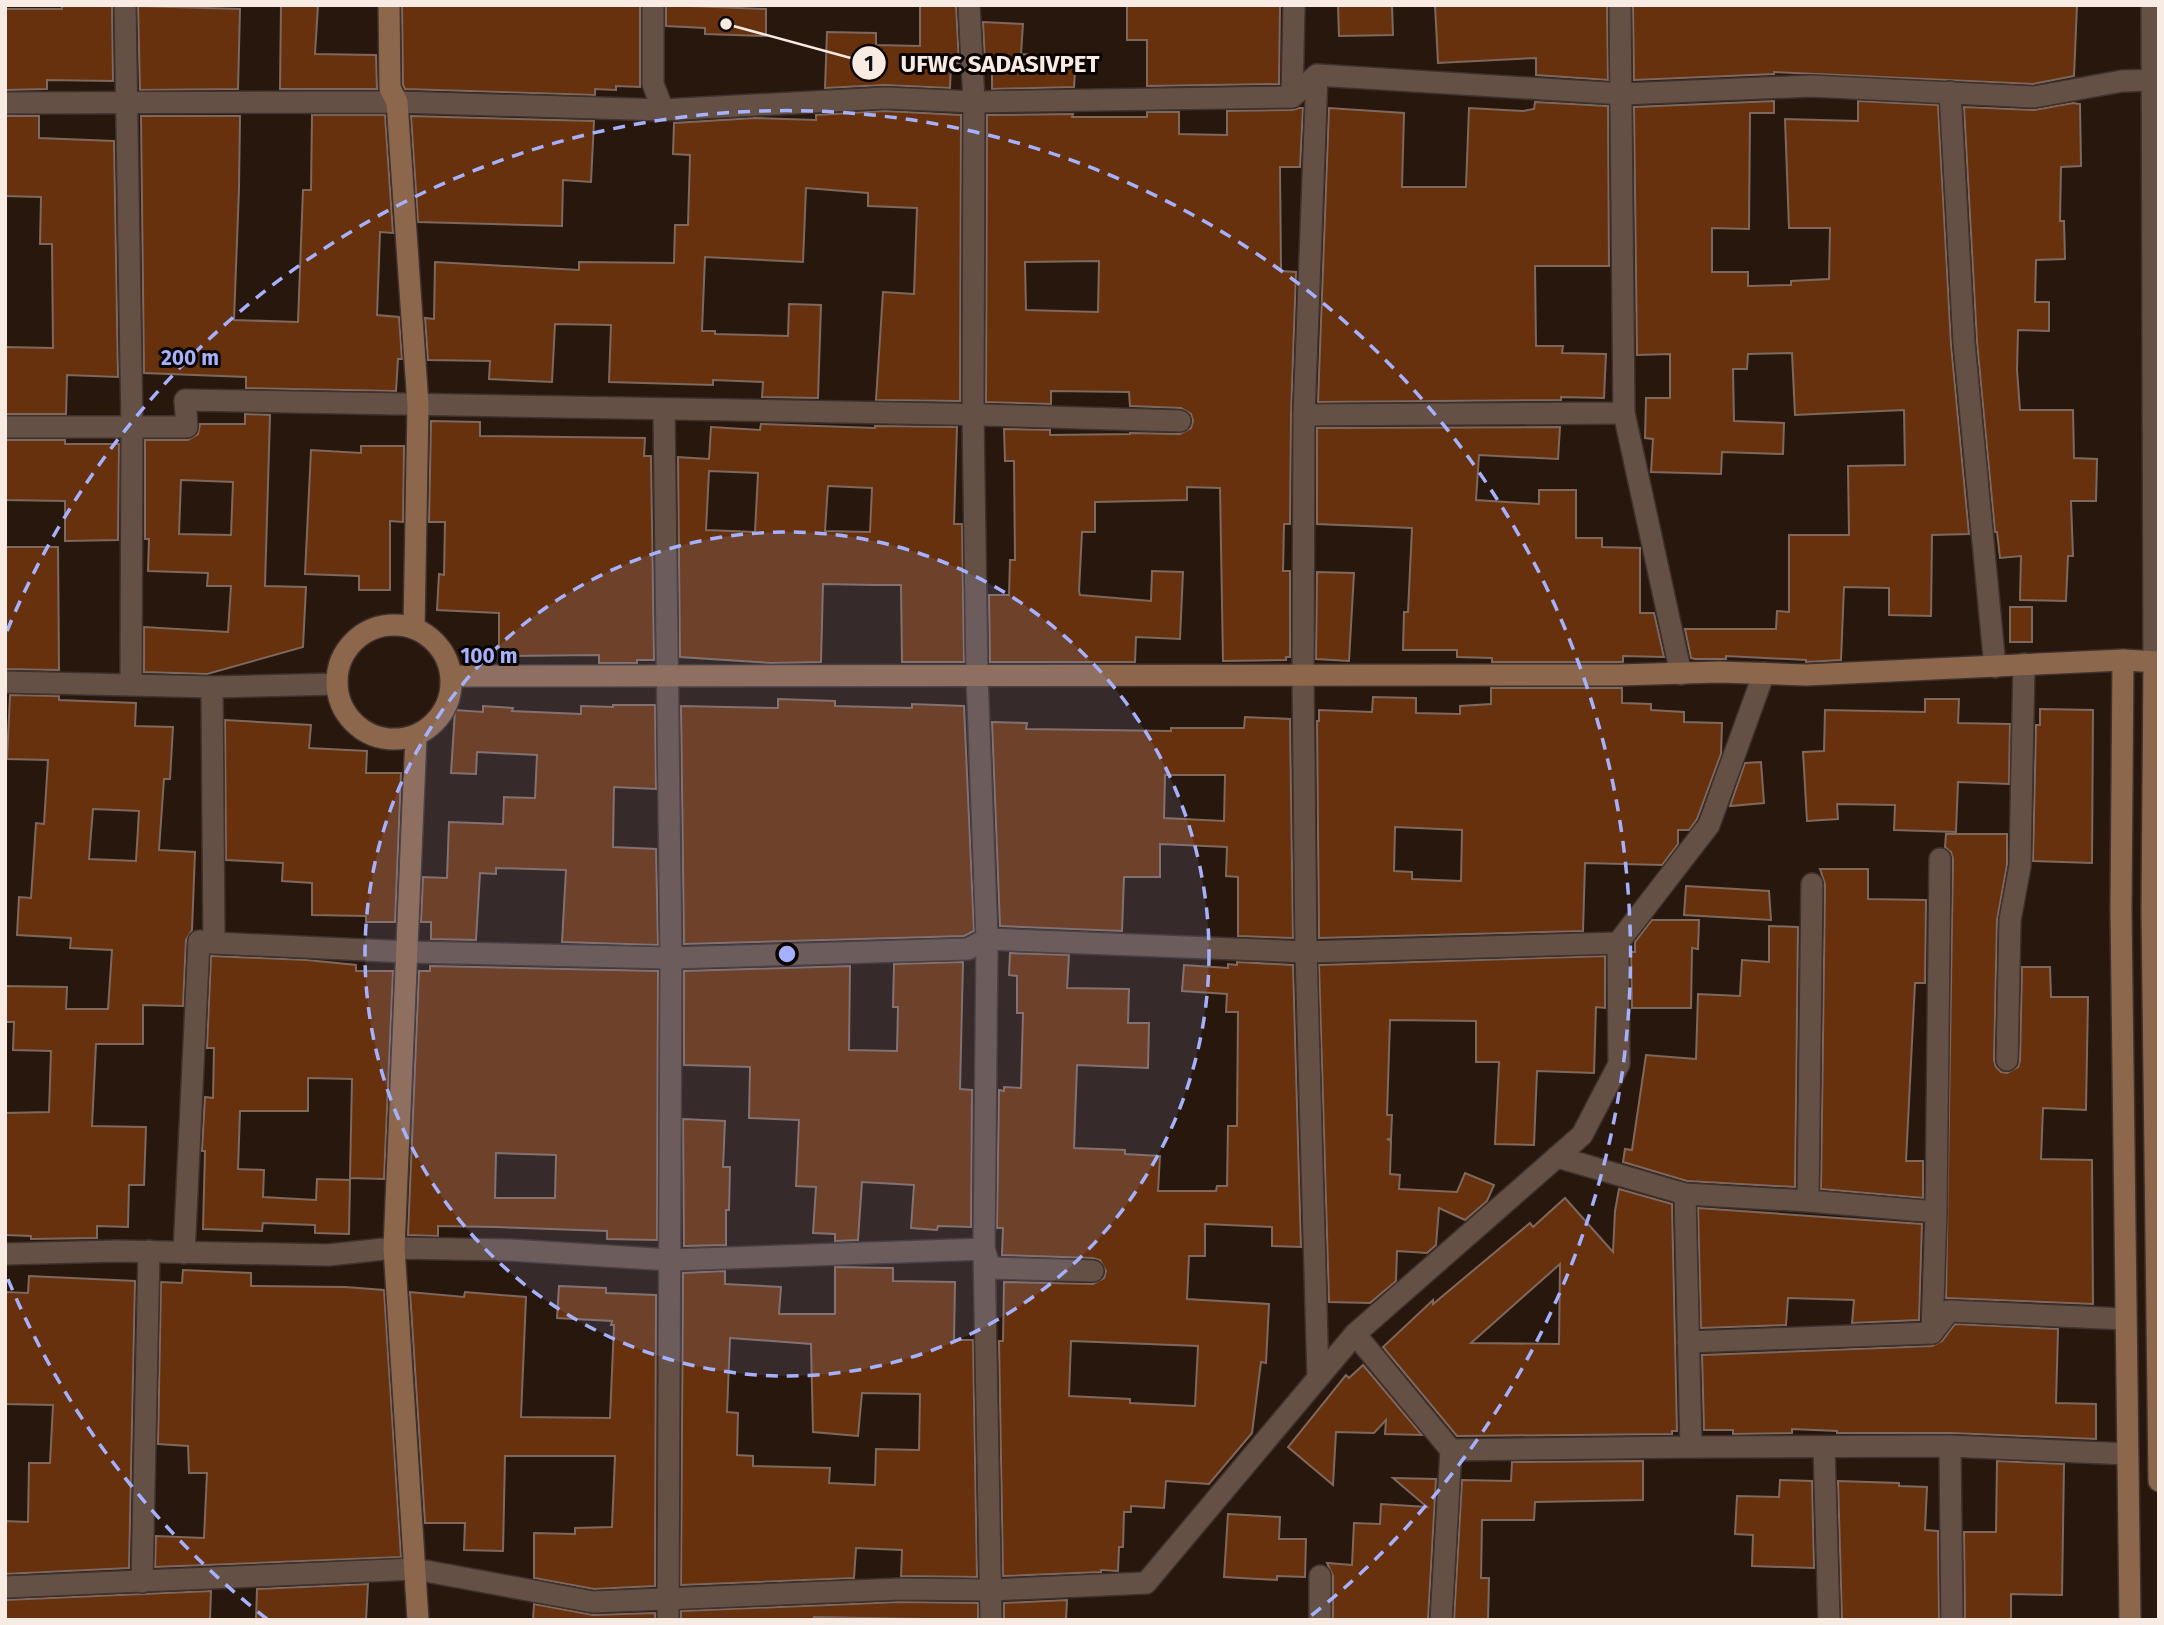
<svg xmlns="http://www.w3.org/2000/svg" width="2164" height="1625" font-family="'Fira Sans',sans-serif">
<rect width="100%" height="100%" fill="#28170d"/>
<g fill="#67310e" stroke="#7e685d" stroke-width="2" fill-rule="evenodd">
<path d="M 62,5 L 112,5 L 113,81 L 47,80 L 47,89 L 5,90 L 5,9 L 62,9 Z"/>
<path d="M 281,5 L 318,5 L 315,54 L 376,55 L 377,89 L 280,89 Z"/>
<path d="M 402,5 L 640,5 L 640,87 L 616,86 L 616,90 L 595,89 L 595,95 L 405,89 L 403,85 Z"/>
<path d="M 666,5 L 766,9 L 766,36 L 705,34 L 705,28 L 666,26 Z"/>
<path d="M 920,5 L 956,5 L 959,63 L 951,63 L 950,88 L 884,85 L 825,88 L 827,32 L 876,33 L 876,45 L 920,46 Z"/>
<path d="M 1127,5 L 1280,5 L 1279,84 L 1147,86 L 1147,40 L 1127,40 Z"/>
<path d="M 1338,5 L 1392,5 L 1393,35 L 1339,36 Z"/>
<path d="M 1435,5 L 1607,5 L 1608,80 L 1536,75 L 1536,58 L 1438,63 Z"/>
<path d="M 1633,5 L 2077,5 L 2074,76 L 2033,84 L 1774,72 L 1774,74 L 1634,80 Z"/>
<path d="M 138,6 L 240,9 L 238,89 L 140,90 Z"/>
<path d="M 983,22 L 1023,24 L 1021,54 L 1076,58 L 1074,87 L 992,89 L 992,62 L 985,63 Z"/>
<path d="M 1774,101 L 1774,113 L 1750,113 L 1749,229 L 1712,228 L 1712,272 L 1748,272 L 1748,286 L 1791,285 L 1791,281 L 1829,279 L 1830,228 L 1789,228 L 1785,119 L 1858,121 L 1858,101 L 1938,105 L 1951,344 L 1969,534 L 1932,535 L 1931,616 L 1889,615 L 1889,588 L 1844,587 L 1841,660 L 1806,662 L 1806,660 L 1726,656 L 1726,659 L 1695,659 L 1691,658 L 1685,629 L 1776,629 L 1777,611 L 1789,612 L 1789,535 L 1849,535 L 1848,466 L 1905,465 L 1904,410 L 1795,415 L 1792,353 L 1748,354 L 1747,369 L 1733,369 L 1734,421 L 1784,423 L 1783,454 L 1722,452 L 1721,474 L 1651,472 L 1653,439 L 1645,438 L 1646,398 L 1670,398 L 1670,354 L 1637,355 L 1634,107 Z"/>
<path d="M 1535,102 L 1608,106 L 1609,266 L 1535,266 L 1536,346 L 1563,346 L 1562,353 L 1606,354 L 1604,398 L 1561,397 L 1561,400 L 1318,402 L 1329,108 L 1404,113 L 1402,187 L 1466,187 L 1469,108 L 1523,111 L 1534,109 Z"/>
<path d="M 2073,103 L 2080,104 L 2081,166 L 2061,167 L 2060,221 L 2064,221 L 2065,259 L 2036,260 L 2035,302 L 2049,302 L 2049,331 L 2018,330 L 2017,370 L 2020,410 L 2073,410 L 2074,458 L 2097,459 L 2096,501 L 2071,501 L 2073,556 L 2068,556 L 2066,601 L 2020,600 L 2021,556 L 2000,558 L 1997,532 L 1995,532 L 1977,342 L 1964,107 L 2034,110 Z"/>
<path d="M 1299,108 L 1303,108 L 1300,167 L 1280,167 L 1281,271 L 1296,272 L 1291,415 L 1290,524 L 1284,524 L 1283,571 L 1290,571 L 1290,657 L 1286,657 L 1286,660 L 1223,661 L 1220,488 L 1187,487 L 1187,500 L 1095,502 L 1095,532 L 1082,532 L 1079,591 L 1080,595 L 1151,601 L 1152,571 L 1183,572 L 1180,639 L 1136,637 L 1135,662 L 990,662 L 989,595 L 1009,595 L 1010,560 L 1015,560 L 1014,461 L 1005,461 L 1004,429 L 1050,430 L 1050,435 L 1130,434 L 1130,433 L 1180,434 L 1191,428 L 1193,421 L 1191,414 L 1181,408 L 1130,406 L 1129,392 L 1051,391 L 1051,404 L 986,402 L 987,115 L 1073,114 L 1072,117 L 1147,117 L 1147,112 L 1179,112 L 1179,134 L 1227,135 L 1227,111 L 1292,110 ZM 1099,261 L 1098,312 L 1026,310 L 1025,262 Z"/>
<path d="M 885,111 L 961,115 L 960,401 L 876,400 L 883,292 L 914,294 L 917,208 L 868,206 L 868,193 L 806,188 L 803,262 L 705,257 L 702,331 L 715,331 L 715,334 L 788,336 L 789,304 L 821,305 L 818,398 L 762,397 L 763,382 L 713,380 L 713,385 L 609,382 L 611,325 L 555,324 L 552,382 L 489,379 L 490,361 L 428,360 L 425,318 L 434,319 L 435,262 L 579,270 L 579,262 L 674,263 L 675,225 L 688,225 L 690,155 L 673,154 L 674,123 L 755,118 L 816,120 L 816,115 Z"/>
<path d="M 312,115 L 385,115 L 393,233 L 380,232 L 377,315 L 399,317 L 402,359 L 398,359 L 396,391 L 246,388 L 246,377 L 144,373 L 141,116 L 240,116 L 239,188 L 234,320 L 298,322 L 303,190 L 311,190 Z"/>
<path d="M 5,116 L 39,116 L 39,138 L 114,141 L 118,377 L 67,375 L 66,414 L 5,414 L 5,347 L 53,348 L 52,244 L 40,244 L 41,197 L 5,196 Z"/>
<path d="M 411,116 L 594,121 L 591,182 L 563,180 L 562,226 L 418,222 Z"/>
<path d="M 245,414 L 270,415 L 265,586 L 306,587 L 303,647 L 207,674 L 144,672 L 144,627 L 228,632 L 231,586 L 207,586 L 208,573 L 148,571 L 149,539 L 145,539 L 145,440 L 188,440 L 198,434 L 200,424 L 245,424 ZM 181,480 L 233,482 L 231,535 L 179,534 Z"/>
<path d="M 431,421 L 480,422 L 480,436 L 645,438 L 644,456 L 651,456 L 654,660 L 637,660 L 637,663 L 599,663 L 599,655 L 499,656 L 499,613 L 437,610 L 439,574 L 444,575 L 445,522 L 429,522 Z"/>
<path d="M 761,424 L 875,428 L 875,426 L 957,427 L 954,524 L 962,524 L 964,662 L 902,662 L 901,585 L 874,585 L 823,584 L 821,662 L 771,663 L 680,657 L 678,457 L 709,459 L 711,427 L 760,430 ZM 709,471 L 758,473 L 755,532 L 706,530 ZM 828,486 L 872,488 L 870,532 L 825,531 Z"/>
<path d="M 1560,427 L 1558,459 L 1479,455 L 1476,500 L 1539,504 L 1539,490 L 1576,490 L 1576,538 L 1602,538 L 1602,547 L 1640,548 L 1640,613 L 1654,613 L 1664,657 L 1623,656 L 1623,662 L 1492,662 L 1492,658 L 1457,657 L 1457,650 L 1403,650 L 1404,612 L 1408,612 L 1412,528 L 1317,524 L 1317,428 Z"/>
<path d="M 5,440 L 65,440 L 65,444 L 119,444 L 118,540 L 65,541 L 65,501 L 5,500 Z"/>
<path d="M 361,446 L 404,446 L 403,522 L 390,521 L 390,590 L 359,590 L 359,576 L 305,574 L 311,450 L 361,453 Z"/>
<path d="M 5,547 L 58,547 L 59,670 L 5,669 Z"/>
<path d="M 1317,572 L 1354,573 L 1349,661 L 1316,659 Z"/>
<rect x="2010" y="607" width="22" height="35"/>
<path d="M 1491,688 L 1622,688 L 1622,703 L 1651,704 L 1651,710 L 1684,712 L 1684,722 L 1722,723 L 1721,754 L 1697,819 L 1689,830 L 1678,830 L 1678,844 L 1662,865 L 1585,863 L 1583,931 L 1319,938 L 1317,721 L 1319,721 L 1319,710 L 1372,712 L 1373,697 L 1416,698 L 1416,713 L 1460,714 L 1460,706 L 1491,704 ZM 1395,827 L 1462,830 L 1461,881 L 1412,879 L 1412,872 L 1394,871 Z"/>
<path d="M 10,695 L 59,696 L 59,700 L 136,703 L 135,726 L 173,727 L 170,779 L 164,779 L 159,850 L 195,852 L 192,930 L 186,940 L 183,1006 L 143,1005 L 143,1044 L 96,1044 L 92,1126 L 146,1127 L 144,1185 L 129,1185 L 128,1227 L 97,1226 L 97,1238 L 31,1239 L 31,1236 L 5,1235 L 5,1113 L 49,1112 L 51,1051 L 13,1050 L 14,1022 L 5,1022 L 5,986 L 67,987 L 66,1009 L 108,1009 L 112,950 L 70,948 L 71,938 L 17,935 L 19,897 L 31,898 L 36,823 L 44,824 L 48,760 L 7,759 ZM 93,809 L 139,811 L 136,861 L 89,859 Z"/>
<path d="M 778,699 L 835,701 L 835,706 L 912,708 L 912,704 L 964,706 L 974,931 L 964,936 L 684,944 L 681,706 L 778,708 Z"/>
<path d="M 1925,699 L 1959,699 L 1958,723 L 2010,724 L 2009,784 L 1958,782 L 1956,832 L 1894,830 L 1895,805 L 1837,804 L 1838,819 L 1807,821 L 1803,752 L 1824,751 L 1825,710 L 1925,712 Z"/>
<path d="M 613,705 L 655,705 L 656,789 L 614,787 L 613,847 L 656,849 L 658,945 L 562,942 L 566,870 L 496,868 L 496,874 L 480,873 L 476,940 L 431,939 L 431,922 L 421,922 L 423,877 L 447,878 L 449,822 L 503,824 L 504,797 L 535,798 L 537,755 L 477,752 L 476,774 L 451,773 L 455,710 L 483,712 L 483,706 L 513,708 L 512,711 L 581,714 L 581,706 L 613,707 Z"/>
<path d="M 2040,709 L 2093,710 L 2092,863 L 2033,861 L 2036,725 L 2040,725 Z"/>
<path d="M 1245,717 L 1290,719 L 1293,938 L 1238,936 L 1238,877 L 1226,876 L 1227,847 L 1160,844 L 1160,877 L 1124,877 L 1122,931 L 1000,926 L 992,722 L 1027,723 L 1026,729 L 1171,731 L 1171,728 L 1244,728 ZM 1165,775 L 1225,775 L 1224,821 L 1164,818 Z"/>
<path d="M 225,720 L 311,725 L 309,748 L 367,751 L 366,773 L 401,773 L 395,922 L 366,922 L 366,916 L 312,915 L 312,883 L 282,881 L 283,863 L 226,860 Z"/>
<path d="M 1761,762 L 1764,803 L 1730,806 L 1745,763 Z"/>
<path d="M 1946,834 L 2007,834 L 2007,865 L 1997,920 L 1994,1060 L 1996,1067 L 2001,1072 L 2007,1073 L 2018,1067 L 2020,1061 L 2022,967 L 2050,967 L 2051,997 L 2088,997 L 2086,1110 L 2043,1108 L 2041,1159 L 2092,1160 L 2093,1304 L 1946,1298 L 1953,859 L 1951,852 L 1945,847 Z"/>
<path d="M 1820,869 L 1868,869 L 1868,899 L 1926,900 L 1925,983 L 1915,983 L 1906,1161 L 1923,1161 L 1923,1198 L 1821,1189 L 1825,884 Z"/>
<path d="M 1686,886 L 1769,891 L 1771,920 L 1684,915 Z"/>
<path d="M 1652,920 L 1699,920 L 1698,949 L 1692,948 L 1691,1008 L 1632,1008 L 1631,952 L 1635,952 L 1635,942 Z"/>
<path d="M 1769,926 L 1798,927 L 1795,1187 L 1687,1181 L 1623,1162 L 1625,1149 L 1632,1150 L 1646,1055 L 1696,1059 L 1698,994 L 1740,996 L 1742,960 L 1769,962 Z"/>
<path d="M 1010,953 L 1069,955 L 1067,988 L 1129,989 L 1128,1023 L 1149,1023 L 1148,1068 L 1077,1065 L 1074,1148 L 1125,1150 L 1125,1154 L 1160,1156 L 1158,1191 L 1216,1191 L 1217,1186 L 1227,1186 L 1228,1126 L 1237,1126 L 1238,1012 L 1226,1012 L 1227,994 L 1182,991 L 1184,965 L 1228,968 L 1228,964 L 1237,965 L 1237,962 L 1293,965 L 1301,1247 L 1272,1246 L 1272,1227 L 1205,1224 L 1205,1256 L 1189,1256 L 1187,1299 L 1269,1304 L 1266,1363 L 1261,1362 L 1252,1433 L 1209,1484 L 1166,1481 L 1164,1508 L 1131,1506 L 1131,1512 L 1124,1512 L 1123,1547 L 1119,1547 L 1118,1571 L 1101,1570 L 1101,1572 L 1003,1576 L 999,1341 L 1003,1341 L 1004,1282 L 1093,1284 L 1104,1278 L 1106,1271 L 1100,1260 L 1093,1258 L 1002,1255 L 1003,1228 L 997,1228 L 999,1090 L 1004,1091 L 1004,1087 L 1021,1088 L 1023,1013 L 1017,1013 L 1017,976 L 1009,975 ZM 1071,1341 L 1198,1346 L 1195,1406 L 1130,1403 L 1130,1399 L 1069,1396 Z"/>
<path d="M 211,956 L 307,960 L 356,965 L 356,971 L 393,971 L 384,1179 L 350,1178 L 352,1079 L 308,1078 L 308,1111 L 240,1111 L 238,1169 L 264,1170 L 263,1197 L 316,1200 L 317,1179 L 350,1180 L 349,1234 L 315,1233 L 315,1225 L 263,1223 L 262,1231 L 203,1229 L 205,1151 L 202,1151 L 205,1097 L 213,1098 L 214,1048 L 207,1048 Z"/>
<path d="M 1605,956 L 1605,1008 L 1596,1007 L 1594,1073 L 1537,1071 L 1534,1145 L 1495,1144 L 1499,1062 L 1476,1062 L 1476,1021 L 1390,1020 L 1387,1115 L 1392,1115 L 1391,1139 L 1387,1139 L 1391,1141 L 1390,1174 L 1400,1175 L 1399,1189 L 1457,1192 L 1465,1173 L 1494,1185 L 1487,1201 L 1465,1220 L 1439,1208 L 1436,1245 L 1427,1253 L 1397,1251 L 1396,1281 L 1370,1303 L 1329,1302 L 1319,965 Z"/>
<path d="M 963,962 L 960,1089 L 972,1090 L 971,1227 L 938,1226 L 937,1230 L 911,1228 L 914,1185 L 862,1182 L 858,1240 L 835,1241 L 835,1234 L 813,1233 L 816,1187 L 796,1186 L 799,1120 L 749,1118 L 750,1067 L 684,1065 L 684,971 L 850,966 L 849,1050 L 897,1051 L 898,1007 L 893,1007 L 894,964 Z"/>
<path d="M 430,966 L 658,971 L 657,1240 L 607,1239 L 607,1231 L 496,1227 L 438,1226 L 438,1236 L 408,1235 L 419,971 L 430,971 ZM 496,1153 L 556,1155 L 555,1198 L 495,1198 Z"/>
<path d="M 683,1119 L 725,1121 L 723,1167 L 730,1167 L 729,1210 L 726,1210 L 726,1245 L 684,1246 Z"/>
<path d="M 1619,1189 L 1672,1204 L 1677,1431 L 1672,1431 L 1672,1434 L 1457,1436 L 1383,1347 L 1433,1300 L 1433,1304 L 1530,1223 L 1533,1227 L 1565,1198 L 1613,1252 L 1615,1211 ZM 1560,1264 L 1559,1344 L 1471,1343 Z"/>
<path d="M 1698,1208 L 1922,1224 L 1919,1320 L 1852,1323 L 1854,1300 L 1788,1298 L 1786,1325 L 1701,1328 Z"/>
<path d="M 835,1267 L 893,1268 L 893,1281 L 955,1282 L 954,1340 L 973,1340 L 977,1577 L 901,1576 L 902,1550 L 856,1548 L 854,1578 L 681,1585 L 683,1273 L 725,1271 L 725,1284 L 781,1287 L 779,1314 L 835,1314 ZM 730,1338 L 811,1344 L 813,1432 L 858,1436 L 862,1393 L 920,1394 L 919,1450 L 876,1449 L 875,1485 L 829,1483 L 830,1468 L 753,1466 L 753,1456 L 737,1455 L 738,1413 L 727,1412 Z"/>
<path d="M 183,1270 L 251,1273 L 251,1286 L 345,1287 L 384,1290 L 401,1557 L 155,1567 L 156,1536 L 204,1538 L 207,1473 L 189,1473 L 188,1446 L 158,1444 L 161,1282 L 182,1283 Z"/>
<path d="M 29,1276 L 135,1281 L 129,1568 L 5,1574 L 5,1521 L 28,1522 L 29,1463 L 50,1463 L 53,1405 L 5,1404 L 5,1292 L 28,1293 Z"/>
<path d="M 559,1286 L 606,1288 L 606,1293 L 656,1295 L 655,1586 L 594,1589 L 534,1578 L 534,1533 L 575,1534 L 575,1528 L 612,1527 L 615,1456 L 505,1456 L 503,1551 L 464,1550 L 465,1523 L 425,1523 L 410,1292 L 464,1297 L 465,1292 L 526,1297 L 521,1417 L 610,1418 L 614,1325 L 611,1325 L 612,1321 L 557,1318 Z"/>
<path d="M 1955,1324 L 2058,1329 L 2056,1403 L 2096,1404 L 2096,1439 L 1951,1433 L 1837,1433 L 1837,1431 L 1792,1429 L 1792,1433 L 1733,1434 L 1733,1430 L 1704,1430 L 1702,1355 L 1932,1346 L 1942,1341 Z"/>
<path d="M 1363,1365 L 1422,1435 L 1385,1434 L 1386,1420 L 1374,1433 L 1336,1432 L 1333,1485 L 1288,1447 L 1346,1375 L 1349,1378 Z"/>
<path d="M 1643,1461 L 1643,1500 L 1535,1502 L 1534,1520 L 1482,1520 L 1481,1578 L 1489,1578 L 1488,1620 L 1454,1620 L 1462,1480 L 1511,1481 L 1512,1462 Z"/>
<path d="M 1997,1461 L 2064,1464 L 2062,1595 L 2011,1594 L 2011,1620 L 1965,1620 L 1964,1532 L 1996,1532 Z"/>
<path d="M 1393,1478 L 1436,1479 L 1428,1620 L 1333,1620 L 1333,1576 L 1327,1563 L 1352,1565 L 1354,1523 L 1380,1524 L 1381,1504 L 1427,1507 Z"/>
<path d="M 1780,1480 L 1812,1481 L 1814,1568 L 1752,1566 L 1753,1535 L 1735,1534 L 1737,1496 L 1779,1497 Z"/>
<path d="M 1838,1481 L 1899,1483 L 1899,1486 L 1927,1487 L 1925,1530 L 1938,1531 L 1939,1620 L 1842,1620 Z"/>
<path d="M 1228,1514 L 1280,1517 L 1279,1539 L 1306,1539 L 1305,1577 L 1277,1576 L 1277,1580 L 1224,1577 Z"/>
<path d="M 368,1584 L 366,1620 L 256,1620 L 257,1589 Z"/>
<path d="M 211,1591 L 210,1620 L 5,1620 L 5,1600 Z"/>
<path d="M 1067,1600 L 1066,1620 L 1004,1620 L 1004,1603 Z"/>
<path d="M 900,1602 L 978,1603 L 978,1620 L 814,1617 L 814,1620 L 681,1620 L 681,1611 Z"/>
<path d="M 534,1604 L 593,1615 L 655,1613 L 655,1620 L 533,1620 Z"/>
</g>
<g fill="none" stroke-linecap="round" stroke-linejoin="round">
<defs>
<g id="street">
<path d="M 125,5 L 132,427 L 131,684"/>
<path d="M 653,5 L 653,84 L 663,110"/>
<path d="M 969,5 L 974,102 L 973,416 L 977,676 L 987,939 L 984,1249 L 991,1620"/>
<path d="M 2152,5 L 2154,662"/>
<path d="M 1317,75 L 1304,415 L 1624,413 L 1620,5"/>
<path d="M 1950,92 L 1964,343 L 1995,667"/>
<path d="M 1292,97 L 1294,5"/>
<path d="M 5,103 L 397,102 L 663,110 L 885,98 L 974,102 L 1292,97 L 1317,75 L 1623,94 L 1811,86 L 2034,97 L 2122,81 L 2159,80"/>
<path d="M 664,410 L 671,958 L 668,1620"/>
<path d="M 1624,413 L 1681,674"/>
<path d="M 1304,415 L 1303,675 L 1306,952 L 1318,1377"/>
<path d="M 5,427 L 187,427 L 185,400 L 949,414 L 1180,421"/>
<path d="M 5,682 L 212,687 L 337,684"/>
<path d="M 214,943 L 408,952 L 671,958 L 968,949 L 987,939 L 1306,952 L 1618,943 L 1709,825 L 1764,673"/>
<path d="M 2007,1060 L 2010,920 L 2020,866 L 2024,664"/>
<path d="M 1685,1194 L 1808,1201 L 1936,1212 L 1932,1333"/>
<path d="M 1808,1201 L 1812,884"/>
<path d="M 1936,1212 L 1940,859"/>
<path d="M 184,1253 L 199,941 L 214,943 L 212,687"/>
<path d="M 5,1254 L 116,1251 L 328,1255 L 394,1248 L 510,1250 L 671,1260 L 984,1249 L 990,1268 L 1093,1271"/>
<path d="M 1355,1334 L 1451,1450 L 1691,1447 L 1685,1194 L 1557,1157"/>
<path d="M 1688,1342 L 1932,1333 L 1949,1311 L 2125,1319"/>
<path d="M 1950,1446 L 1952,1620"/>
<path d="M 1691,1447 L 1950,1446 L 2127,1454"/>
<path d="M 1824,1447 L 1829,1620"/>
<path d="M 1320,1576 L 1320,1620"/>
<path d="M 142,1582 L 149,1251"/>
<path d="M 5,1587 L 415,1569 L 593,1602 L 900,1589 L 991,1590 L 1146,1583 L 1355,1334 L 1582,1135 L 1619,1064 L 1618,943"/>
<path d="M 1441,1620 L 1451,1450"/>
</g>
<g id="secondary">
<path d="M 389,5 L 390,88 L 397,102 L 418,405 L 414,628"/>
<circle cx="394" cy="682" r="57"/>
<path d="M 2123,660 L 2121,910 L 2130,1620"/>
<path d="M 2154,662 L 2152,912 L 2159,1481"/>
<path d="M 451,676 L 1619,675 L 1719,672 L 1806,675 L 2123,660 L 2159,662"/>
<path d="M 416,736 L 394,1248 L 418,1620"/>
</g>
</defs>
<use href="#street" stroke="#3e312e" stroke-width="24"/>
<use href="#secondary" stroke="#3e312e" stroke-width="24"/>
<use href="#street" stroke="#655045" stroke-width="21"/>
<use href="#secondary" stroke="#8d674b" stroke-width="21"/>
</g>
<circle cx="787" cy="954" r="422" fill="#a5b1fc" fill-opacity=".12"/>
<g fill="none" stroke="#a5b1fc" stroke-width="3.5" stroke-dasharray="12 9">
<circle cx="787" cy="954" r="422"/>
<path d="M267 1619A844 844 0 0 1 7 1277M7 631A844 844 0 1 1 1307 1619"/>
</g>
<circle cx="787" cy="954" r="10" fill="#a5b1fc" stroke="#0b0503" stroke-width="3.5"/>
<g font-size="21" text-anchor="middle" font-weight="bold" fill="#a5b1fc" stroke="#0b0503" stroke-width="6" stroke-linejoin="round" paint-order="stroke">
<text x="190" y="365">200 m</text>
<text x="489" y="663">100 m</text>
</g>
<path fill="none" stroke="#f8ebe4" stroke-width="2.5" d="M726 24L869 63"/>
<g fill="#f8ebe4" stroke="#0b0503" stroke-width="2.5">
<circle cx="726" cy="24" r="7"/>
<circle cx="869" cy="63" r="18"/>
</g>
<g font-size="21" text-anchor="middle" font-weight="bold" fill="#111">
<text x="869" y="71">1</text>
</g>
<g font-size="24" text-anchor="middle" font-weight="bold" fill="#f8ebe4" stroke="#0b0503" stroke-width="6" stroke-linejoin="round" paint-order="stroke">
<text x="1000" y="72">UFWC SADASIVPET</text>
</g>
<rect width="2164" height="1625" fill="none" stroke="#f8ebe4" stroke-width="14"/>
</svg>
